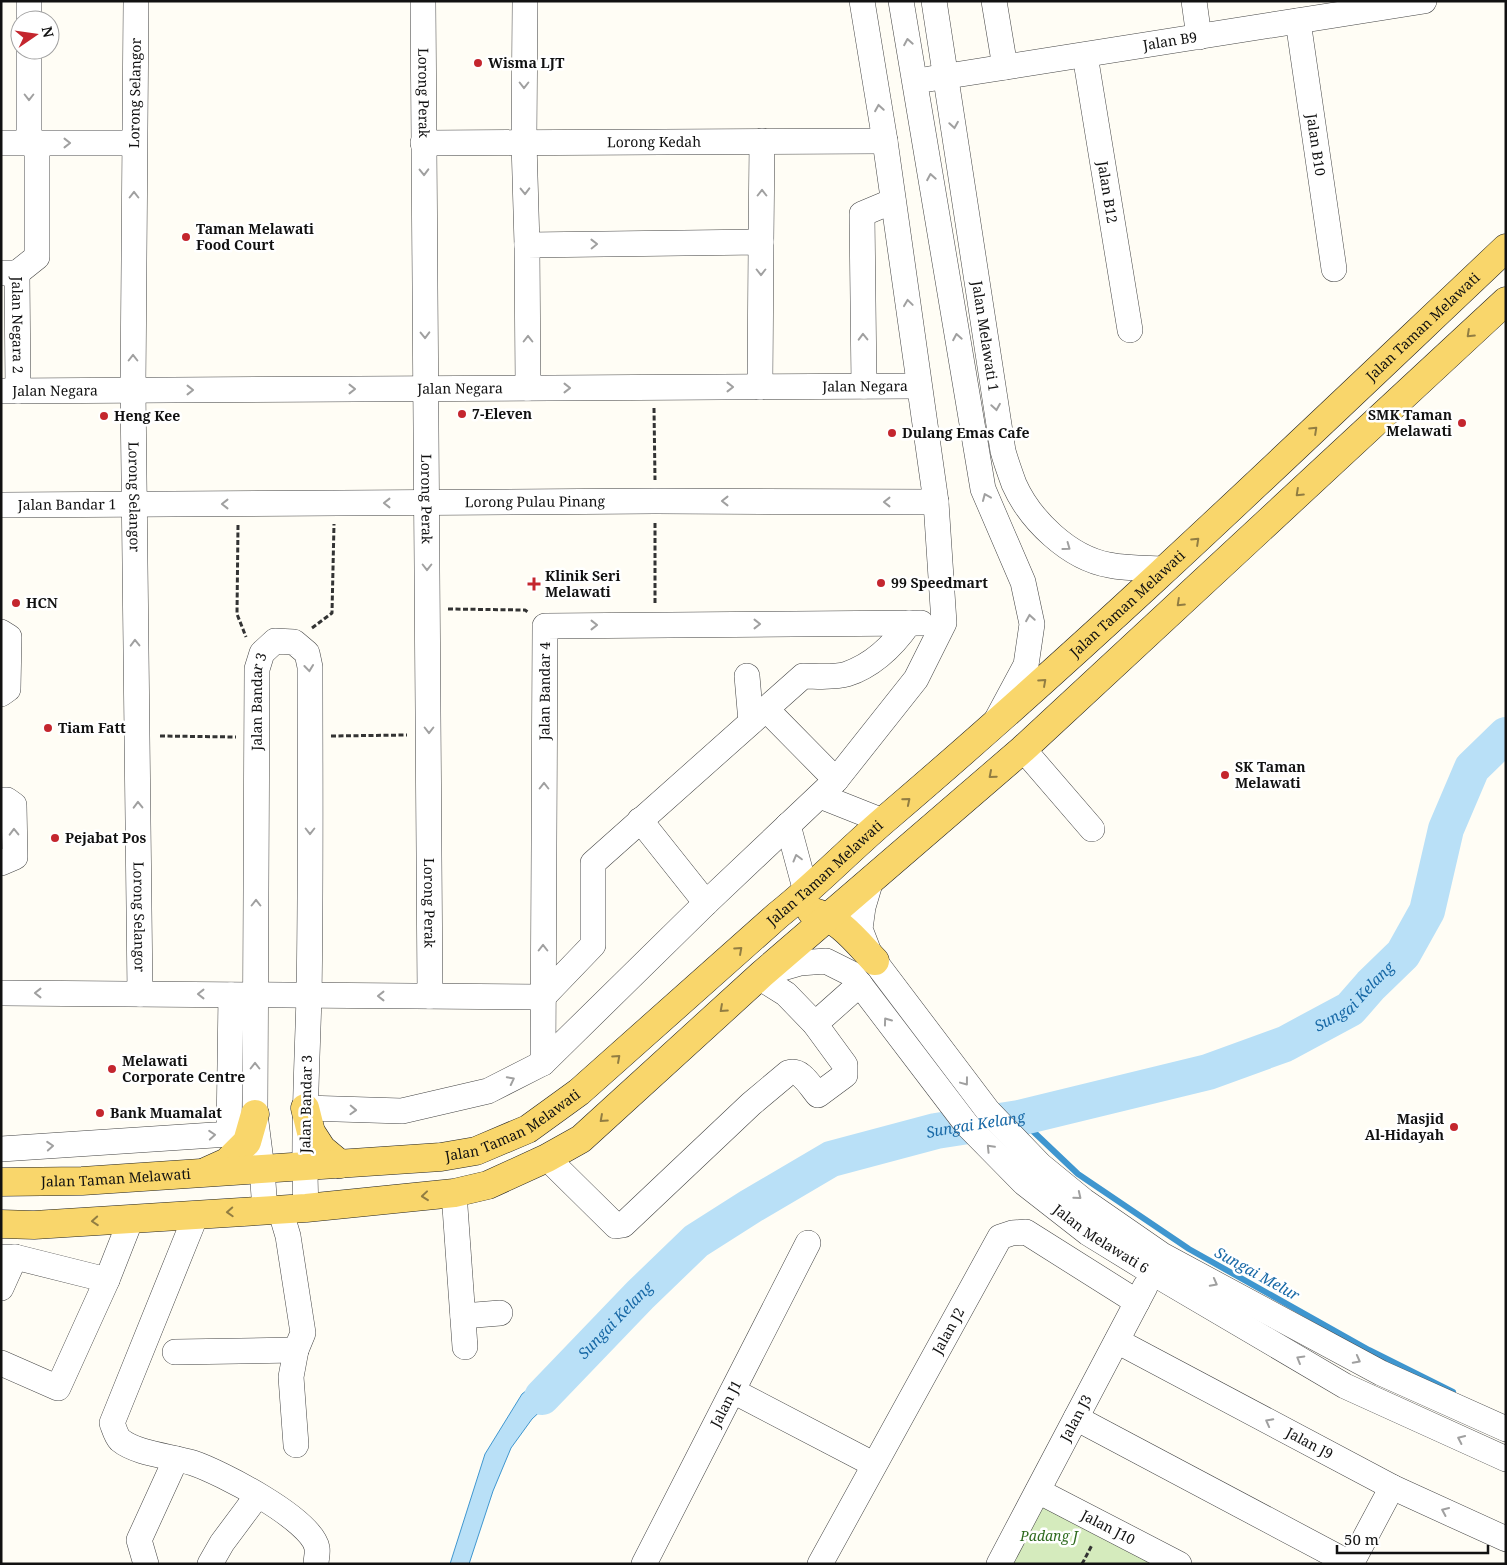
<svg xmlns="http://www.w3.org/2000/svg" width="1507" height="1565" font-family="'Noto Serif',serif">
<rect width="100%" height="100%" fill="#fffdf5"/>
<path fill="#d5ebbd" d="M 1038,1500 L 1159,1564 L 1006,1564 Z"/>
<path fill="#b9e0f7" stroke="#3f96cf" d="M 570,1357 L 582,1365 L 565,1388 L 532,1419 L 511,1448 L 493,1491 L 469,1564 L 450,1564 L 485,1454 L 522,1394 Z"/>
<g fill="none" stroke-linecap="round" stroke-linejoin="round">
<path stroke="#3f96cf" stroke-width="6" d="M 1019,1118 L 1078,1174 L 1189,1249 L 1369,1350 L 1453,1392"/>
<path stroke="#b9e0f7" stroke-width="36" id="s1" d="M 542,1397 L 640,1295 L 696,1241 L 751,1206 L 831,1159 L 936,1131 L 1019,1118 L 1208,1072 L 1285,1044 L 1350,1009 L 1371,985 L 1403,954 L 1427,911 L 1446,829 L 1472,768 L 1506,735"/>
<defs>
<g id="minor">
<path id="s2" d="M 136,1 L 133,390 L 140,994"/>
<path id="s3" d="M 423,1 L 430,996"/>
<path d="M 525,1 L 524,142 L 527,245"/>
<path d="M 901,1 L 983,489 L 1023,582 L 1032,624 L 1026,665 L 997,719"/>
<path id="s4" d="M 934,1 L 1003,451 C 1006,462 1010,473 1014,484 C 1030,520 1069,558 1109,565 C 1128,569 1148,568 1167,569"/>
<path d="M 994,1 L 1005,67"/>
<path d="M 1194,1 L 1199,37"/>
<path d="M 29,20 L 29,1"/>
<path id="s5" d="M 1298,21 L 1334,269"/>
<path id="s6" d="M 1085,55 L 1130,330"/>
<path id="s7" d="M 929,79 L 1424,1"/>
<path d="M 1,143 L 134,143"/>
<path d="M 29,143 L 29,50"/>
<path id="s8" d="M 423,143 L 885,141"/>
<path d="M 761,242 L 762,141"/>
<path id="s9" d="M 1,273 L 17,273 L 18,391"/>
<path d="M 17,273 L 37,257 L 37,143"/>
<path d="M 864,386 L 862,214 L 893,201"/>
<path d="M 528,388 L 527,245 L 761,242 L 760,387"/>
<path id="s10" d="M 1,391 L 919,386"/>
<path id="s11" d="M 1,505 L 655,501 L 936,502"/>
<path d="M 1,632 L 9,637 L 8,689 L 1,694"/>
<path d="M 747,676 L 751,722"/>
<path d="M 766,709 L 836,780"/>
<path d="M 1023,749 L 1092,829"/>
<path d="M 820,796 L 883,821"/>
<path d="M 1,800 L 7,800 L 14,805 L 15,857 L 1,863"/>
<path d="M 640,820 L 706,903"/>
<path d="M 788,825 L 806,892"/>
<path d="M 871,880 L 863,907 L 860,929 L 870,955 L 988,1111 L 1040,1165 L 1084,1201 L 1162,1255 L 1381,1373 L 1506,1429"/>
<path id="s12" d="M 762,974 L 800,963 L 826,961 L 852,974 L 967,1125 L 1024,1183 L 1088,1233 L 1153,1273 L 1345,1386 L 1506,1459"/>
<path d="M 1,993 L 543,997 L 593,945 L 593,863 L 803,676 C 816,676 835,678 847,674 C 874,665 893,646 909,623"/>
<path d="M 815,1024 L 860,984"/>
<path id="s13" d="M 543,1063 L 545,626 L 921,623"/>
<path d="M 305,1108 L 402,1111 L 488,1091 L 543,1063 L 706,903 L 836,780 L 916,679 L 944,623 L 936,502 L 885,141 L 862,1"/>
<path d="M 1,1149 L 229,1134 L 231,995"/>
<path d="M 547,1158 L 616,1226 L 623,1225 L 751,1104 L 788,1073 C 801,1068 810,1086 818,1095 L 845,1075 L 845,1065 L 815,1024 L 786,994 L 759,977"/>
<path d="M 454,1193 L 465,1347"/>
<path d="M 280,1209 L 288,1236 L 303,1333 L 296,1350 L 291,1377 L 296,1445"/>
<path id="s14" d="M 265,1210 L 262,1169 L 255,1114 L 257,669 L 262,653 L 275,641 L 294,642 L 307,653 L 310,667 C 310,777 311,887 309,996 C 307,1067 303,1137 306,1208"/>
<path d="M 196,1215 L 112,1423 C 114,1428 116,1436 120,1440 C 137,1454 171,1456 193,1463 C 220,1472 312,1519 317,1548 C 318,1553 316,1559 316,1564"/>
<path d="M 1,1257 L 15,1257 L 107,1280 L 131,1219"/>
<path d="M 1,1288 L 15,1257"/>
<path d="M 463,1316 L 500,1313"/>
<path id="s15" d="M 1117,1341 L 1392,1487 L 1506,1539"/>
<path d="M 175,1352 L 296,1350"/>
<path d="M 1,1363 L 58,1388 L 107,1280"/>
<path d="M 733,1391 L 873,1464"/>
<path d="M 1076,1418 L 1351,1564"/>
<path id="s16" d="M 1038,1491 L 1179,1564"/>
<path d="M 146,1564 L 139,1540 L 176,1459"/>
<path d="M 210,1564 L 222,1543 L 257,1496"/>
<path id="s17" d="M 644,1564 L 808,1243"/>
<path id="s18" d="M 820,1564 L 1000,1237 L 1012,1233 L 1026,1232 L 1137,1302"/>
<path id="s19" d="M 999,1564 L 1145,1287"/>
<path d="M 1351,1564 L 1392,1487"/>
</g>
<g id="major">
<path d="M 811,911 C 839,918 856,941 875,961"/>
<path d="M 305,1108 L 311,1132 L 322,1149 L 340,1164"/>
<path d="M 207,1171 L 227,1162 L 247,1142 L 255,1114"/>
<path id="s20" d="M 1,1182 L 82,1181 L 441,1157 L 476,1151 L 528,1129 L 579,1092 L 778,915 C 817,884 851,848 889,816 C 1102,634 1303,440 1506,248"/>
<path d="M 1,1224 L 34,1225 L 306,1208 L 454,1193 L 488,1185 L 547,1158 L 581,1139 L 762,974 L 1023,749 L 1506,301"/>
</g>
</defs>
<use href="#minor" stroke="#444" stroke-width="26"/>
<use href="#major" stroke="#222" stroke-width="29"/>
<g stroke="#333" stroke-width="3" stroke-dasharray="5 2.5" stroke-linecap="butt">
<path d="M 654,408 L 655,480"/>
<path d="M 655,523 L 655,605"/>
<path d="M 238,525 L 237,614 L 246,637"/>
<path d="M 448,609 L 525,610 L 529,613"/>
<path d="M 312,628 L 332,613 L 334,524"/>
<path d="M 160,736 L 236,737"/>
<path d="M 331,736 L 407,735"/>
<path d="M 1082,1564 L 1092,1545"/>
</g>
<use href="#minor" stroke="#fff" stroke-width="25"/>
<use href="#major" stroke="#f9d66b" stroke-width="28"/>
</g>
<defs><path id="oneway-chevron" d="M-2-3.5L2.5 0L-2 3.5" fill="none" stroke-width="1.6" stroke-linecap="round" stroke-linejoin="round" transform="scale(1.25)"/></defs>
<g stroke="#a0a0a0">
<use href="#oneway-chevron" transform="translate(908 42) rotate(-100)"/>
<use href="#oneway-chevron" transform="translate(524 85) rotate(90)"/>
<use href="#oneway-chevron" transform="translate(29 97) rotate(90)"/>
<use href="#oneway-chevron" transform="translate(879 108) rotate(-99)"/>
<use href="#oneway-chevron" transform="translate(954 125) rotate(81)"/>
<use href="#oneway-chevron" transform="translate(67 143)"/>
<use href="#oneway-chevron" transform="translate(424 172) rotate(89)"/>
<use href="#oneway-chevron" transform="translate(931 177) rotate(-100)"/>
<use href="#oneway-chevron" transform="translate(525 191) rotate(89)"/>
<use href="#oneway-chevron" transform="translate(762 193) rotate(-90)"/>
<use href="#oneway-chevron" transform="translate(134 195) rotate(-90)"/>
<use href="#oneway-chevron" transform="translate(594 244) rotate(-1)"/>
<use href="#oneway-chevron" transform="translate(761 272) rotate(90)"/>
<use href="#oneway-chevron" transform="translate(908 303) rotate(-98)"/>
<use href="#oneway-chevron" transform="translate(425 335) rotate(89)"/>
<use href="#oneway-chevron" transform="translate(863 337) rotate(-91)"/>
<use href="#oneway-chevron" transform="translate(957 337) rotate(-100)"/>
<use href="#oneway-chevron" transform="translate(528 339) rotate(-90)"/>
<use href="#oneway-chevron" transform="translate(133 358) rotate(-90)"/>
<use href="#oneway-chevron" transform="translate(730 387)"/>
<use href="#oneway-chevron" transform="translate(567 388)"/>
<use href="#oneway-chevron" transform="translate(352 389)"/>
<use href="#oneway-chevron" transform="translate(190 390)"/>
<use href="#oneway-chevron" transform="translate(996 407) rotate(81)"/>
<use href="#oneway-chevron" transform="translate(986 497) rotate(-113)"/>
<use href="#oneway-chevron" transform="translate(725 501) rotate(-180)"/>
<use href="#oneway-chevron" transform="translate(887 502) rotate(-180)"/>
<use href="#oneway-chevron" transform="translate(387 503) rotate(180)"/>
<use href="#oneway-chevron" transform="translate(225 504) rotate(180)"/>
<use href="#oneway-chevron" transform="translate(1067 547) rotate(36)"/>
<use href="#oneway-chevron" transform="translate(427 567) rotate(90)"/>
<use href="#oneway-chevron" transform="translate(1030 618) rotate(-99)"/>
<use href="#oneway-chevron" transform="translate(757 624)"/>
<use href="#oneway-chevron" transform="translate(594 625)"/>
<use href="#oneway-chevron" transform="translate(135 643) rotate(-91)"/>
<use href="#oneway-chevron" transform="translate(309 668) rotate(84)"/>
<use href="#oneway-chevron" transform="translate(429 730) rotate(90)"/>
<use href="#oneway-chevron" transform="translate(544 786) rotate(-90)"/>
<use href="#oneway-chevron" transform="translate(138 805) rotate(-91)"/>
<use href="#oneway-chevron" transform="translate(310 831) rotate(90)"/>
<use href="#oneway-chevron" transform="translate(14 832) rotate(-91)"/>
<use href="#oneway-chevron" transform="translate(797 858) rotate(-105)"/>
<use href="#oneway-chevron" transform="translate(256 903) rotate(-90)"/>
<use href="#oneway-chevron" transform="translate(543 948) rotate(-90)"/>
<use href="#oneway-chevron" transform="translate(38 993) rotate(-180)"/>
<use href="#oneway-chevron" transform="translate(201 994) rotate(-180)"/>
<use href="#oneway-chevron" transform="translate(381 996) rotate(-180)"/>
<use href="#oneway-chevron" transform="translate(887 1021) rotate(-126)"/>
<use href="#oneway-chevron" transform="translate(255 1066) rotate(-90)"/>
<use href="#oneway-chevron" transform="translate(511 1080) rotate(-27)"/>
<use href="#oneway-chevron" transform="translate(965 1082) rotate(53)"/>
<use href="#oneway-chevron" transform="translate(353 1110) rotate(2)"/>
<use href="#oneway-chevron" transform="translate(212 1135) rotate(-4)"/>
<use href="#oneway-chevron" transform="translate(50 1146) rotate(-4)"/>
<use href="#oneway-chevron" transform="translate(990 1148) rotate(-134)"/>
<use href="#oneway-chevron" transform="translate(1078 1196) rotate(39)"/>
<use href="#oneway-chevron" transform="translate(1214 1283) rotate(28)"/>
<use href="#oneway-chevron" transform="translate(1300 1359) rotate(-150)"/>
<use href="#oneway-chevron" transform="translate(1357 1360) rotate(28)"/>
<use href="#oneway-chevron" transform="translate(1269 1422) rotate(-152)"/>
<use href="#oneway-chevron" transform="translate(1461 1439) rotate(-155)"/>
<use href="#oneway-chevron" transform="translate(1445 1511) rotate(-156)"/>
</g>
<g stroke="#917d42">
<use href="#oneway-chevron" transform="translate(1470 334) rotate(137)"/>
<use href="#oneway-chevron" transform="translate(1314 430) rotate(-43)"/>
<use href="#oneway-chevron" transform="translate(1299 493) rotate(137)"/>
<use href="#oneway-chevron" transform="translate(1196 541) rotate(-43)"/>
<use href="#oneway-chevron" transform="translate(1180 603) rotate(137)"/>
<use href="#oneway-chevron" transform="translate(1043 682) rotate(-42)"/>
<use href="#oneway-chevron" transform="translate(992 775) rotate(139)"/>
<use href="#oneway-chevron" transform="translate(907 801) rotate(-40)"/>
<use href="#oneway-chevron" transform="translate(739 950) rotate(-42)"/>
<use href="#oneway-chevron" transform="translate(723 1009) rotate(138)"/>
<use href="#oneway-chevron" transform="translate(617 1058) rotate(-42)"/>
<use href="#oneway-chevron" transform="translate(603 1119) rotate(138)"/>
<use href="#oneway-chevron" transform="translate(425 1196) rotate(174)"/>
<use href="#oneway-chevron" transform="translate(230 1212) rotate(177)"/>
<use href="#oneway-chevron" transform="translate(95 1221) rotate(176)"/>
</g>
<g fill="#c4262e" stroke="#fff" stroke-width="2">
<circle cx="478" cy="63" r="5"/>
<circle cx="186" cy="237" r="5"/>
<circle cx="462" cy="414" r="5"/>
<circle cx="104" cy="416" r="5"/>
<circle cx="1462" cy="423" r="5"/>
<circle cx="892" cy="433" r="5"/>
<circle cx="881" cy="583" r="5"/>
<path d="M531.5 576.5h5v5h5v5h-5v5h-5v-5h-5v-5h5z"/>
<circle cx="16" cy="603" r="5"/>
<circle cx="48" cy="728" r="5"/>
<circle cx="1225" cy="775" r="5"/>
<circle cx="55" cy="838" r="5"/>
<circle cx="112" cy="1069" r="5"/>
<circle cx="100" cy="1113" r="5"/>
<circle cx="1454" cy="1127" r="5"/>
</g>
<g text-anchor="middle" stroke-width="5" stroke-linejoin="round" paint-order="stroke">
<g font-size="14" fill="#111" stroke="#fff">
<text dy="5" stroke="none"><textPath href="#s7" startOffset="244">Jalan B9</textPath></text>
<text transform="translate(135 93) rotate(-89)" y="5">Lorong Selangor</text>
<text dy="5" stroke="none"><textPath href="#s3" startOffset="92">Lorong Perak</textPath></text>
<text dy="5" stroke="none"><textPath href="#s8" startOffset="231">Lorong Kedah</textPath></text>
<text dy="5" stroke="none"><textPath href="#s5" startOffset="125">Jalan B10</textPath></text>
<text dy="5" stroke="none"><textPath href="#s6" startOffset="139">Jalan B12</textPath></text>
<text dy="5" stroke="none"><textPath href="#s9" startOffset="68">Jalan Negara 2</textPath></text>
<text dy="5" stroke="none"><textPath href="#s20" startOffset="1735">Jalan Taman Melawati</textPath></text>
<text dy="5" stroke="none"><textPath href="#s4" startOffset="339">Jalan Melawati 1</textPath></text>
<text dy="5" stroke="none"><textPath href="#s10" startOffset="864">Jalan Negara</textPath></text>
<text dy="5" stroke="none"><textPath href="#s10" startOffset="459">Jalan Negara</textPath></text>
<text dy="5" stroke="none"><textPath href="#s10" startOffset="54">Jalan Negara</textPath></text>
<text dy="5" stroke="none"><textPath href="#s2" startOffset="496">Lorong Selangor</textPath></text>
<text dy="5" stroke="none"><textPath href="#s3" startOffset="498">Lorong Perak</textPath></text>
<text dy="5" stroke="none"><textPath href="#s11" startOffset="534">Lorong Pulau Pinang</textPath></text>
<text dy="5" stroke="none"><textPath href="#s11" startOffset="66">Jalan Bandar 1</textPath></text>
<text dy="5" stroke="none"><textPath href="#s20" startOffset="1330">Jalan Taman Melawati</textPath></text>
<text dy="5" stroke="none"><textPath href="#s13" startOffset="372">Jalan Bandar 4</textPath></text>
<text dy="5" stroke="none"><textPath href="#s14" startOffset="509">Jalan Bandar 3</textPath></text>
<text dy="5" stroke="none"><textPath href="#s20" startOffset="925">Jalan Taman Melawati</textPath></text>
<text dy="5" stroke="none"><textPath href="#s3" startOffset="902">Lorong Perak</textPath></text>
<text dy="5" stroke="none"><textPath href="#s2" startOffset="916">Lorong Selangor</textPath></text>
<text transform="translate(306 1104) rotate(-89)" y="5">Jalan Bandar 3</text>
<text dy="5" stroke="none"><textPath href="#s20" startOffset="520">Jalan Taman Melawati</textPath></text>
<text dy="5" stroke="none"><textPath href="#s20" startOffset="115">Jalan Taman Melawati</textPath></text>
<text dy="5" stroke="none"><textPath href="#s12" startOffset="461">Jalan Melawati 6</textPath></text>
<text dy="5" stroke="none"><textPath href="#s18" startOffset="266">Jalan J2</textPath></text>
<text dy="5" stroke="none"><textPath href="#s17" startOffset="180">Jalan J1</textPath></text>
<text dy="5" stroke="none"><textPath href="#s19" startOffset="165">Jalan J3</textPath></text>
<text dy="5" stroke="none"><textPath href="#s15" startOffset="218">Jalan J9</textPath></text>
<text dy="5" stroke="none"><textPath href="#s16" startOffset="79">Jalan J10</textPath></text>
</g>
<g font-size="14" font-weight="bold" fill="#111" stroke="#fff" text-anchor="start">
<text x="488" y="68">Wisma LJT</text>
<text x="196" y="234">Taman Melawati<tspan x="196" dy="16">Food Court</tspan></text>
<text x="472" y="419">7-Eleven</text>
<text x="1452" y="420" text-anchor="end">SMK Taman<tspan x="1452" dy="16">Melawati</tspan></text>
<text x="114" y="421">Heng Kee</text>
<text x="902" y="438">Dulang Emas Cafe</text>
<text x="545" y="581">Klinik Seri<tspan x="545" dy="16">Melawati</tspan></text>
<text x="891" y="588">99 Speedmart</text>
<text x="26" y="608">HCN</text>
<text x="58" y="733">Tiam Fatt</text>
<text x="1235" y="772">SK Taman<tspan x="1235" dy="16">Melawati</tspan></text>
<text x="65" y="843">Pejabat Pos</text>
<text x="122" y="1066">Melawati<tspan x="122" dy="16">Corporate Centre</tspan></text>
<text x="110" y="1118">Bank Muamalat</text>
<text x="1444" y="1124" text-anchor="end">Masjid<tspan x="1444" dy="16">Al-Hidayah</tspan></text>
</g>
<g font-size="14" font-style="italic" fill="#2f6b1f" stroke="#fff">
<text x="1049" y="1541">Padang J</text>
</g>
<g font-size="15" font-style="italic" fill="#1768a6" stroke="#fff">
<text dy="5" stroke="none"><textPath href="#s1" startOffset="931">Sungai Kelang</textPath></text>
<text dy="5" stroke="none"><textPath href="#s1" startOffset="526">Sungai Kelang</textPath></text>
<text transform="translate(1257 1274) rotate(29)" y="5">Sungai Melur</text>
<text dy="5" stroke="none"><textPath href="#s1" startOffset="106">Sungai Kelang</textPath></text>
</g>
</g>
<rect width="1507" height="1565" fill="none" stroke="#111111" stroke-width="5"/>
<g transform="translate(35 35) rotate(77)"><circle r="24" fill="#ffffff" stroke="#a0a0a0"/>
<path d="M0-4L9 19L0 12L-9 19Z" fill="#c4262e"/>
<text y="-8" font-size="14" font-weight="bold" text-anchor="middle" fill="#111111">N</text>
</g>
<path d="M1337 1545v8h151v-8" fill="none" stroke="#111111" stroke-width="2.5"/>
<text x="1344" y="1545" font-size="15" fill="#111111" stroke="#ffffff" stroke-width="4" paint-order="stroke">50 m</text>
</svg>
